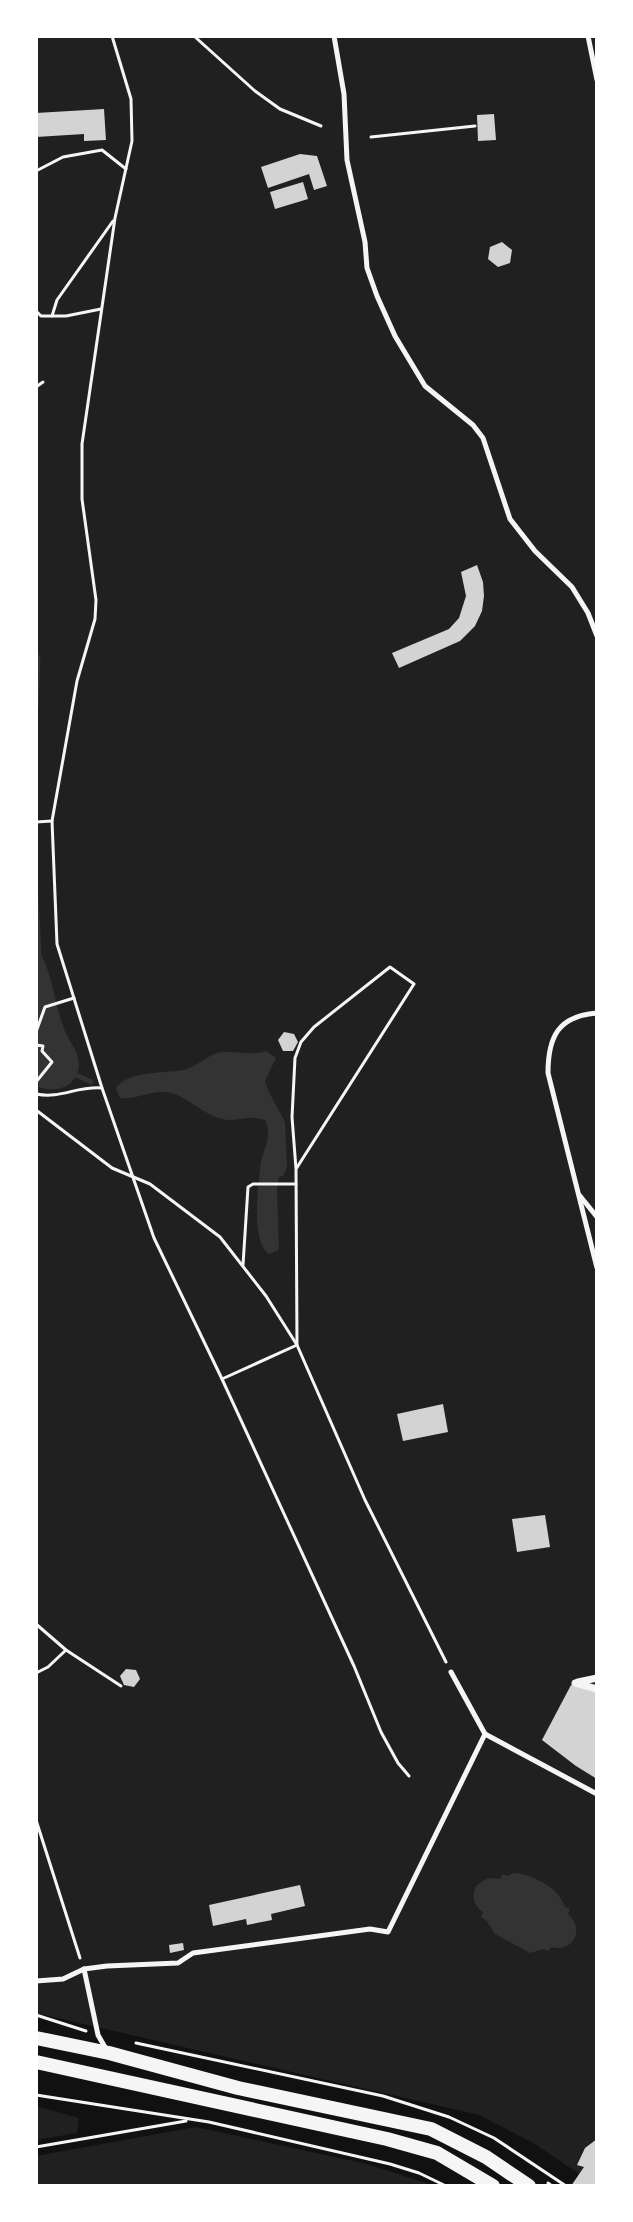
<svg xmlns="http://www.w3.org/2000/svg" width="633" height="2222" font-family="'Crimson Pro',serif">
<rect width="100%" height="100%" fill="#111"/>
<g fill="#202020">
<path d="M 36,36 L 597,36 L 597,2186 L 535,2144 L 479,2115 L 36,2013 Z"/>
<path d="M 36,2106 L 79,2118 L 77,2133 L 36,2140 Z"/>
<path d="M 196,2127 L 367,2164 L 435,2186 L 36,2186 L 36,2156 Z"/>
</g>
<g fill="#333">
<path d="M 38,949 C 52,971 54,1001 63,1026 C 67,1039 80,1052 79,1066 C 77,1088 53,1094 36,1086 Z"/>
<path d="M 266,1051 L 276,1058 L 265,1081 L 269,1092 L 285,1122 L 287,1167 L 283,1176 L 279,1177 L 277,1189 L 279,1250 L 269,1254 C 251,1242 258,1189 260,1169 C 261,1149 273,1143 266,1121 C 252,1113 237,1123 222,1119 C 201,1114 187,1094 164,1092 C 149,1091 135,1100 120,1098 L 116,1088 C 129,1070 162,1074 182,1070 C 198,1068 206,1054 222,1052 C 238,1051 251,1056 266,1051 Z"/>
<path d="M 514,1873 C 533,1874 560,1889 565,1907 L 570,1909 L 568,1914 C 585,1929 574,1953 551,1947 L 548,1951 L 544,1949 L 530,1953 L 495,1934 L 486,1920 L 481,1917 L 483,1912 C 473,1905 471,1895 477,1885 L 488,1878 L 500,1879 L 503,1874 L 507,1876 Z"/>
</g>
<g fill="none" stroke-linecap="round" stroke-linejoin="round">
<g stroke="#333" stroke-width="5">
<path d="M 36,653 L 38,660 L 36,707"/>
<path d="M 36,896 L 39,955"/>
<path d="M 74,1070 L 76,1075 L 91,1082"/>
</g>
</g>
<g fill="#d3d3d3">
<path d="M 104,109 L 106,140 L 84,141 L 84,134 L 36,137 L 36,113 Z"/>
<path d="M 494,114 L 496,140 L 478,141 L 477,115 Z"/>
<path d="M 300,154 L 317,156 L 327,186 L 314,190 L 309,174 L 268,188 L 261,167 Z"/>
<path d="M 303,182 L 308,199 L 275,209 L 270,192 Z"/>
<path d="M 502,242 L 512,250 L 510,263 L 498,267 L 488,259 L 490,247 Z"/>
<path d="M 477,565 L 483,582 L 484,596 L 482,611 L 475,626 L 460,641 L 399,668 L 392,653 L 449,629 L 459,618 L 466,596 L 461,572 Z"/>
<path d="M 284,1032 L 294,1034 L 298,1042 L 293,1051 L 283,1051 L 278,1040 Z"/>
<path d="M 443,1404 L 448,1432 L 403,1441 L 397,1414 Z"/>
<path d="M 545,1515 L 550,1547 L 517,1552 L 512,1519 Z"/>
<path d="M 126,1669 L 136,1670 L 140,1679 L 134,1687 L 124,1685 L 120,1676 Z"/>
<path d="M 571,1685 L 597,1692 L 597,1779 L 576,1766 L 542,1740 Z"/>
<path d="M 300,1885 L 305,1906 L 271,1914 L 272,1920 L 247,1925 L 246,1919 L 213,1926 L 209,1905 Z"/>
<path d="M 183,1943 L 184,1950 L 170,1953 L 169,1945 Z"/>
<path d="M 597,2139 L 597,2186 L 571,2186 L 584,2167 L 577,2165 L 585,2148 Z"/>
</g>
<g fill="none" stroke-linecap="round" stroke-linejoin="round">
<g stroke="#f5f5f5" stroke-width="3">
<path d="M 112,36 L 131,99 L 132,141 L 115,218 L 82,444 L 82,499 L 96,600 L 95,619 L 77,681 L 52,821 L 57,944 L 102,1088 L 154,1238 L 222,1379 L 354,1666 L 381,1732 L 398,1763 L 409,1776"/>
<path d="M 194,36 L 255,91 L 280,109 L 321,126"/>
<path d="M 371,137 L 475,126"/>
<path d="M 36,171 L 63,157 L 102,150 L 126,169"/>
<path d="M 36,311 L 41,316 L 52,316 L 57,300 L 113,221"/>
<path d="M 52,316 L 66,316 L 101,309"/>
<path d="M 36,387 L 43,382"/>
<path d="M 36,822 L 52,821"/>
<path d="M 36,1032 L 45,1007 L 74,998"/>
<path d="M 36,1045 L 43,1046 L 42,1051 L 52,1062 L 36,1082"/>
<path d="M 36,1094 C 61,1099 76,1086 102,1088"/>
<path d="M 36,1110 L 112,1168 L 150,1184 L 220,1237 L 266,1296 L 297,1345 L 222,1379"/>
<path d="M 296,1169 L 414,984 L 390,967 L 314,1027 L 301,1042 L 295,1058 L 292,1117 L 296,1169 L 297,1345 L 365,1500 L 446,1662"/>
<path d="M 243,1265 L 248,1187 L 253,1184 L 296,1184"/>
<path d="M 36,1624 L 66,1650 L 121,1686"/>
<path d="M 36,1673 L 48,1667 L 66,1650"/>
<path d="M 36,1820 L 80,1958"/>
<path d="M 36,2015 L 86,2031"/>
<path d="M 136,2043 L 383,2096 L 449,2117 L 494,2138 L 566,2186"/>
<path d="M 36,2095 L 209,2122 L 390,2164 L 419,2173 L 446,2186"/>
<path d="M 36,2147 L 186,2121"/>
<path d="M 548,2183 L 552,2186"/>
</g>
<g stroke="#f5f5f5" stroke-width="5">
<path d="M 334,36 L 344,94 L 347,160 L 365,242 L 367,268 L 377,296 L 395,336 L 425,386 L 473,425 L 483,438 L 510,519 L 535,551 L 572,587 L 588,613 L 597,636"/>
<path d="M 588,36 L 597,80"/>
<path d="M 597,1013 C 558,1016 548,1037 548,1073 L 597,1268"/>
<path d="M 580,1196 L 597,1217"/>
<path d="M 485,1734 L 597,1794"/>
<path d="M 84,1969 L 98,2035 L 106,2049"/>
<path d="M 36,1981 L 63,1979 L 84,1969 L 107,1966 L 178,1963 L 193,1953 L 370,1929 L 388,1932 L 485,1734 L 451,1672"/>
</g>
<g stroke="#f5f5f5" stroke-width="7">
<path d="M 578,1682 L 597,1678"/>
<path d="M 575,1683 L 597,1689"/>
</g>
<g stroke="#f5f5f5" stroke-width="14">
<path d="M 36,2038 L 109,2053 L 238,2088 L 431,2129 L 486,2157 L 529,2186"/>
<path d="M 36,2062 L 387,2139 L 437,2153 L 493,2186"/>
</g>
</g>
<rect width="633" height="2222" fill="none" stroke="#ffffff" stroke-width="76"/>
</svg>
